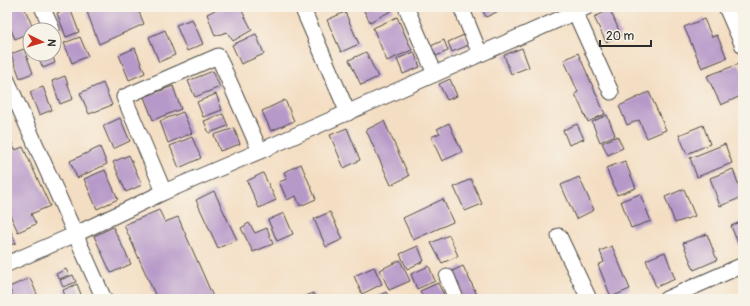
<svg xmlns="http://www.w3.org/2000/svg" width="750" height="306" font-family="Pangolin,sans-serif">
<rect width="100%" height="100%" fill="#f7f3e8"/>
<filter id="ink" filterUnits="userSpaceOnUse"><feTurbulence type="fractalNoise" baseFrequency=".025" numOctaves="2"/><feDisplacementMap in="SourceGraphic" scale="8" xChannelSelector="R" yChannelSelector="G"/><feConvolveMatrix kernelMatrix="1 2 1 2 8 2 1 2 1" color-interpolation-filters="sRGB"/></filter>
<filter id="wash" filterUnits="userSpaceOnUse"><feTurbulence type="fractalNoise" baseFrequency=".012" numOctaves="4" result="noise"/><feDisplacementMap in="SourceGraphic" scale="16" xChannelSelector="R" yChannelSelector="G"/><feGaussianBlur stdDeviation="0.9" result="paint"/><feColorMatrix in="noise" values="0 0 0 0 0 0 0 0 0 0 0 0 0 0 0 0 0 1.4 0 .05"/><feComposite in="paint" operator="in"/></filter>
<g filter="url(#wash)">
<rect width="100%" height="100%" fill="#f4dec3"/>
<g id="blocks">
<g fill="#b799c9">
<path d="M 7,7 L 24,7 L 34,30 L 30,30 L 30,32 L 15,39 L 7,20 Z"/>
<path d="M 98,7 L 137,7 L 144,24 L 99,44 L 87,12 Z"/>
<path d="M 221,7 L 240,7 L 252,30 L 233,41 L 227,32 L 215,36 L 207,14 Z"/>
<path d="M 362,7 L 392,7 L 393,10 L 370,22 Z"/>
<path d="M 481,7 L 499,7 L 501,10 L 486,17 Z"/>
<path d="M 70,8 L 79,32 L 66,37 L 57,13 Z"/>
<path d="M 610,10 L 621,35 L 606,42 L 594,17 Z"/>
<path d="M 345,12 L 359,44 L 341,52 L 327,20 Z"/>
<path d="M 397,17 L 412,50 L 387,61 L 373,28 Z"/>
<path d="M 192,19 L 203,44 L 187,51 L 176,25 Z"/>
<path d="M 704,19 L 712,37 L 717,35 L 727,58 L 702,68 L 684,27 Z"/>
<path d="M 165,30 L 175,55 L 159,62 L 149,37 Z"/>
<path d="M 256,34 L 264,54 L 241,64 L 232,45 Z"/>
<path d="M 464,35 L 469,45 L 452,52 L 448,42 Z"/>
<path d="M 80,37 L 88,56 L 72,63 L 64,43 Z"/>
<path d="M 444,40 L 448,51 L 436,56 L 431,46 Z"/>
<path d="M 135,48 L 145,73 L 129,80 L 119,55 Z"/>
<path d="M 522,48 L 529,67 L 511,74 L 504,55 Z"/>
<path d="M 24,49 L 33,73 L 20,78 L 11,54 Z"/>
<path d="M 366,52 L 378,77 L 361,85 L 349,60 Z"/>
<path d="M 414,52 L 420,67 L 403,74 L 397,59 Z"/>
<path d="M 578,53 L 605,114 L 588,122 L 575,94 L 578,92 L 564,60 Z"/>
<path d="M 37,54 L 52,54 L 55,63 L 43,68 Z"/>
<path d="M 739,64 L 743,73 L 743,95 L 721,105 L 707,76 Z"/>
<path d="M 213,71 L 220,87 L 195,97 L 188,81 Z"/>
<path d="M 65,76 L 73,99 L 60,104 L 52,81 Z"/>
<path d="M 450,79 L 457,96 L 447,100 L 439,84 Z"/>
<path d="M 103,83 L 112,105 L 89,114 L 80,93 Z"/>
<path d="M 173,86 L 181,109 L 153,120 L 144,97 Z"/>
<path d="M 43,87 L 52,110 L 39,115 L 30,92 Z"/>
<path d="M 649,92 L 666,130 L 647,138 L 639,120 L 627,125 L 619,106 Z"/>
<path d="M 216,94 L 222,110 L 203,117 L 197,102 Z"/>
<path d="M 285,100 L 294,121 L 271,131 L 262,111 Z"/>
<path d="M 183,112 L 192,133 L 168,143 L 160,121 Z"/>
<path d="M 223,114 L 228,126 L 209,133 L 204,121 Z"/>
<path d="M 607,115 L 615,135 L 600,142 L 592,122 Z"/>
<path d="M 120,118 L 130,141 L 113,149 L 103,126 Z"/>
<path d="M 384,121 L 409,176 L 391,185 L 366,130 Z"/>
<path d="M 449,123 L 462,152 L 442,161 L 431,137 L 440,133 L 437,129 Z"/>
<path d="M 577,124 L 584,139 L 569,145 L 563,130 Z"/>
<path d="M 703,125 L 710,144 L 687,154 L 679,135 Z"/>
<path d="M 234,128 L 240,144 L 220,151 L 214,135 Z"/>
<path d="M 347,128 L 360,160 L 344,168 L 330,135 Z"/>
<path d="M 617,136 L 623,148 L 608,155 L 602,143 Z"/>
<path d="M 192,137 L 201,158 L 179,168 L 170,146 Z"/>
<path d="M 10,138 L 15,150 L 23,147 L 50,206 L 31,214 L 36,224 L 18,232 L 7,208 L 7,140 Z"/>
<path d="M 725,144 L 732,163 L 697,177 L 690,158 Z"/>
<path d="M 100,147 L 107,164 L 77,178 L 70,161 Z"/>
<path d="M 129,155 L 142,185 L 126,192 L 113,162 Z"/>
<path d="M 625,161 L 636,188 L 617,195 L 606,168 Z"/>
<path d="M 301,164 L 316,199 L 300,206 L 296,196 L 287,200 L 279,182 L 287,179 L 284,172 Z"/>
<path d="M 733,169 L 743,197 L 720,206 L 710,178 Z"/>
<path d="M 105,170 L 118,199 L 97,209 L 84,179 Z"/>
<path d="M 263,173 L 276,200 L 259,208 L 247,181 Z"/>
<path d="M 579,177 L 594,210 L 576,219 L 561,185 Z"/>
<path d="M 471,179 L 482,204 L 465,211 L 454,187 Z"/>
<path d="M 684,189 L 695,216 L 675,223 L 665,197 Z"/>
<path d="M 214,191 L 237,240 L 218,248 L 196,200 Z"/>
<path d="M 640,194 L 651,221 L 631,228 L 621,201 Z"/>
<path d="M 443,199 L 453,222 L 413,240 L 403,218 Z"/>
<path d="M 159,210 L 165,222 L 178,217 L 214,299 L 157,299 L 124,225 Z"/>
<path d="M 330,212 L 343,239 L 326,247 L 314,219 Z"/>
<path d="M 284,213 L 293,234 L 277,241 L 268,220 Z"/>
<path d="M 743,221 L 743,256 L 731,226 Z"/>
<path d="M 7,222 L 16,243 L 7,246 Z"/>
<path d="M 249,223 L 255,233 L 267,228 L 273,244 L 253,252 L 241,228 Z"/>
<path d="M 113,227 L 131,264 L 111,273 L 94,236 Z"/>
<path d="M 707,234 L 717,260 L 694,270 L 683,243 Z"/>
<path d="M 449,235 L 458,256 L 442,263 L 431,243 Z"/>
<path d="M 418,246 L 424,261 L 407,269 L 400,254 Z"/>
<path d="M 612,246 L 630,289 L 611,297 L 598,265 L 604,262 L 600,251 Z"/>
<path d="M 665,252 L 675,279 L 656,287 L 646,260 Z"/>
<path d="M 400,260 L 410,281 L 389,290 L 380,270 Z"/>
<path d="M 429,266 L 435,281 L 417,289 L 411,274 Z"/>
<path d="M 463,266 L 479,299 L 462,299 L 450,272 Z"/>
<path d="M 374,267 L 382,284 L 362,294 L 354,276 Z"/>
<path d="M 66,269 L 69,275 L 59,279 L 56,274 Z"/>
<path d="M 73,275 L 76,282 L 63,287 L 60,280 Z"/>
<path d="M 30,278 L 39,299 L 14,299 L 9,287 Z"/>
<path d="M 438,283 L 446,299 L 424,299 L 420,291 Z"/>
<path d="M 77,284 L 82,297 L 78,299 L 66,299 L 63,290 Z"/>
<path d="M 386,292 L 390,299 L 371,299 Z"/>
<path d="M 313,293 L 316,299 L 299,299 Z"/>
</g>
</g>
</g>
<g filter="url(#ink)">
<use href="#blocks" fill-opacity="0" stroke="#494642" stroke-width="1"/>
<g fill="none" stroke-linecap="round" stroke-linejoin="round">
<defs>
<g id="minor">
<path d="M 42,7 L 52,29"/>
<path d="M 302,7 L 348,113"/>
<path d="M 406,7 L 435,74"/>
<path d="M 461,7 L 480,54"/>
<path d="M 726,7 L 743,46"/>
<path d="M 575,12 L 611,92"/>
<path d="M 7,80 L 104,299"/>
<path d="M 164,192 L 124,97 L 218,56 L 260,151"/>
<path d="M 559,236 L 589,299"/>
<path d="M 7,264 L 76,234 L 164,192 L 260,151 L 587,7"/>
<path d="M 447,277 L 456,299"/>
<path d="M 666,299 L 743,265"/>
</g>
</defs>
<use href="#minor" stroke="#494642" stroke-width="17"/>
<use href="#minor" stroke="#fff" stroke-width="15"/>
</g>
</g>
<rect width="750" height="306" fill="none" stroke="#f7f3e8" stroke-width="24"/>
<g transform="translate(42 42) rotate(95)"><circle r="19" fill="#f7f3e8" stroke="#a5a39c"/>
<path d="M0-3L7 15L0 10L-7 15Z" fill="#c8321e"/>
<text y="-6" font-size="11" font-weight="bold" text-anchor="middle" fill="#2b2b2b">N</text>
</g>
<path d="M600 40v6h51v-6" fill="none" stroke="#2b2b2b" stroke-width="2"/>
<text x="606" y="40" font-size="12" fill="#2b2b2b" stroke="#f7f3e8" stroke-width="3" paint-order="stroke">20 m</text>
</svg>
